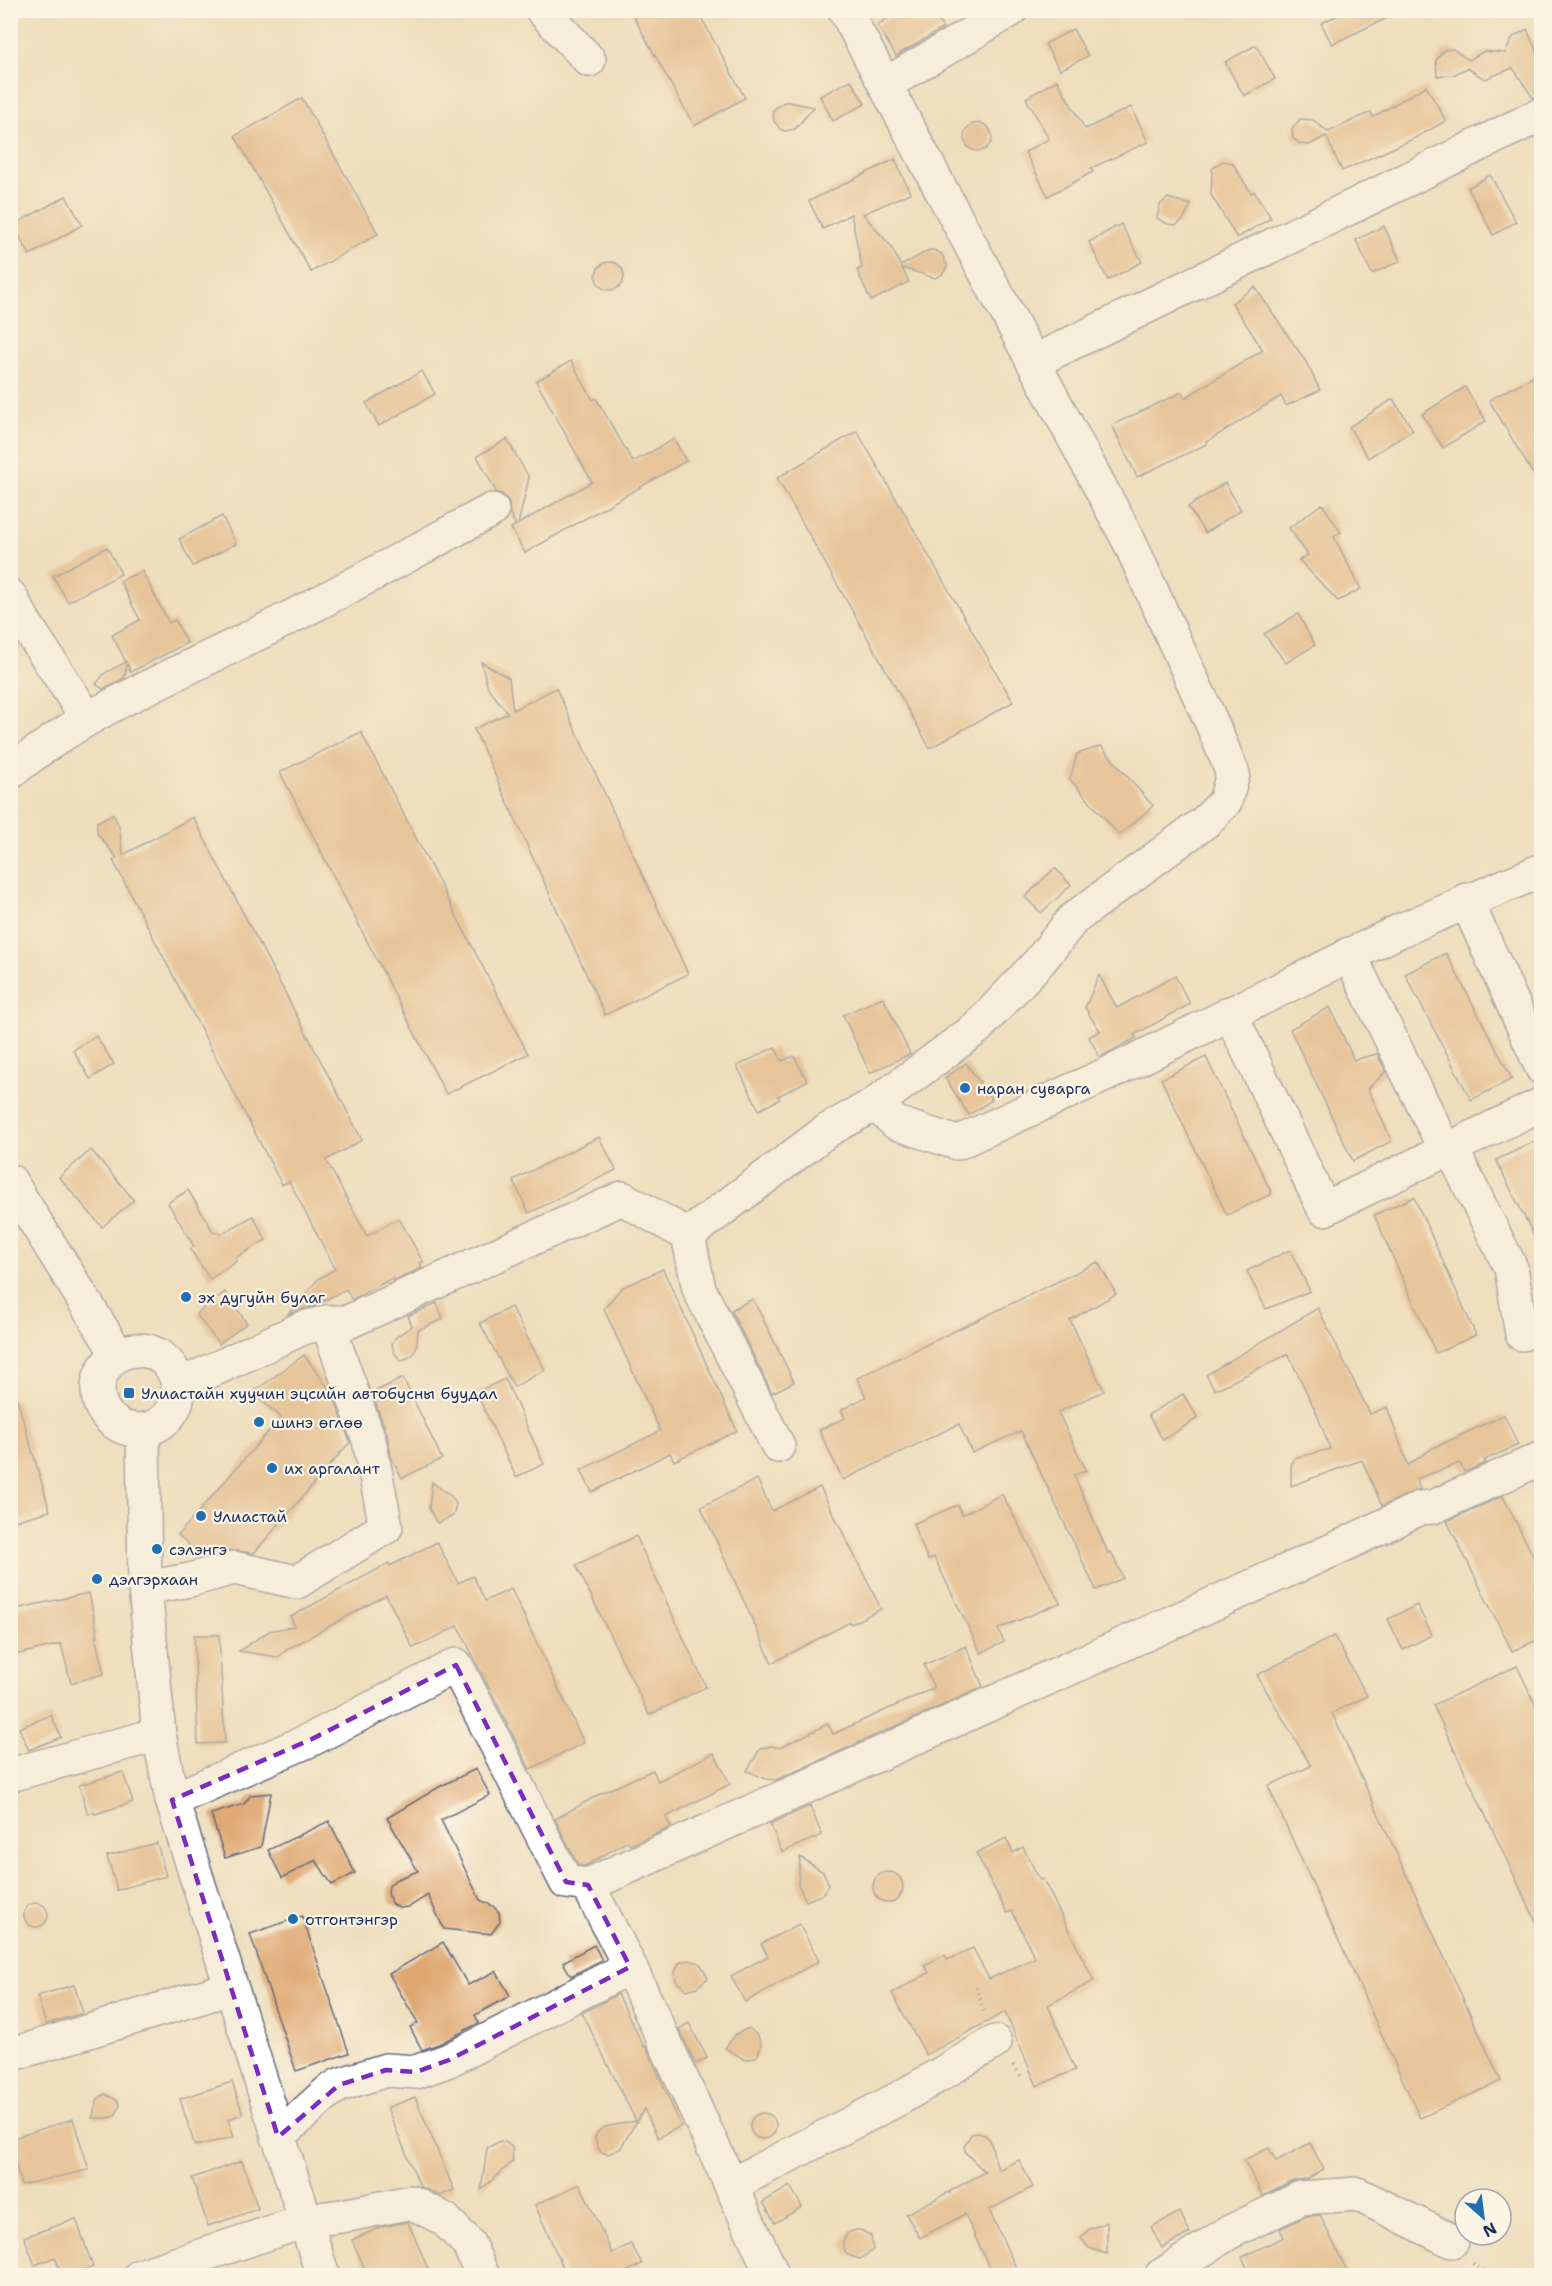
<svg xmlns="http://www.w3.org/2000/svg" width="1552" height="2286" font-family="'Shantell Sans',sans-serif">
<rect width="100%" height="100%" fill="#fcf5e5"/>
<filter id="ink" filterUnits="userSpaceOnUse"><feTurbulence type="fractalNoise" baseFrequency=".0167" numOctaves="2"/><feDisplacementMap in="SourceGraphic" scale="12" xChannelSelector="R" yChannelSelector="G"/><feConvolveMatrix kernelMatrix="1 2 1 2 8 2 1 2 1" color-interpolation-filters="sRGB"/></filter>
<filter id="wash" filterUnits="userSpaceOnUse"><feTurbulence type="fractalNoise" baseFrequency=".008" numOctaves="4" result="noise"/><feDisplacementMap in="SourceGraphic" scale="24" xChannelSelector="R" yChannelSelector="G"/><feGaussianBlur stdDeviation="1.35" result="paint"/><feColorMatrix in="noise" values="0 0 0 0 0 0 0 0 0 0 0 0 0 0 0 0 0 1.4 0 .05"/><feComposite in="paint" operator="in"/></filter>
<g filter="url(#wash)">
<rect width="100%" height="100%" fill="#eedebd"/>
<g id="blocks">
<g fill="#dea56e">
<path d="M 630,10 L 697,10 L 745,98 L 694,126 Z"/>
<path d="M 901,10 L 933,10 L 943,28 L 896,56 L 877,25 Z"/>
<path d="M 1349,10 L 1404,10 L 1332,44 L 1321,23 Z"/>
<path d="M 1073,29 L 1088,56 L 1060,70 L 1045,44 Z"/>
<path d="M 1527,29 L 1539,57 L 1541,57 L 1540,58 L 1542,62 L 1542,96 L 1533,98 L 1513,68 L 1485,79 L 1467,68 L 1453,75 L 1437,76 L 1436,60 L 1444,50 L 1453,49 L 1469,60 L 1484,51 L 1505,53 L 1513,37 Z"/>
<path d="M 1256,45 L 1275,79 L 1244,96 L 1225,62 Z"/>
<path d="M 851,80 L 865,104 L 833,121 L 820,96 Z"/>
<path d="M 1057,80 L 1085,129 L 1131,107 L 1148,142 L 1091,168 L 1093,172 L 1048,196 L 1025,152 L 1049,139 L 1026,98 Z"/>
<path d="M 1426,86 L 1446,121 L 1413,139 L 1342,171 L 1326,136 L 1309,145 L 1300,144 L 1293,138 L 1292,129 L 1300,119 L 1313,120 L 1328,132 L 1371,112 L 1373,117 Z"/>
<path d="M 302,98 L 378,234 L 311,272 L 235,136 Z"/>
<path d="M 784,102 L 789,102 L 814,107 L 795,129 L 785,131 L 780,129 L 774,121 L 773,110 Z"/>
<circle cx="978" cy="137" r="14"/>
<path d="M 895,159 L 910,193 L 863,214 L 890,245 L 901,266 L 929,250 L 934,250 L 942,254 L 947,266 L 943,274 L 935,278 L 902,268 L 909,282 L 871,301 L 857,270 L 862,268 L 851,214 L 823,229 L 809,201 Z"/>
<path d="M 1223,161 L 1232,163 L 1235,167 L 1251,193 L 1254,191 L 1271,218 L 1237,238 L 1211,195 L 1212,169 Z"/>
<path d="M 1490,175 L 1516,222 L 1493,235 L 1468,188 Z"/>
<path d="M 66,196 L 82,225 L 30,255 L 13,225 Z"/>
<path d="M 1168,198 L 1191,205 L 1183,220 L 1176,225 L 1167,224 L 1157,218 L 1160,205 Z"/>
<path d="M 1121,224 L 1142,262 L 1108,280 L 1089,242 Z"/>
<path d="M 1384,226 L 1400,261 L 1372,274 L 1356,240 Z"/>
<circle cx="610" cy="276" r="14"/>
<path d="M 1255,287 L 1306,362 L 1320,390 L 1286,406 L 1281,396 L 1206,442 L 1207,444 L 1137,477 L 1112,425 L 1182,392 L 1185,398 L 1263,350 L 1232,303 Z"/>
<path d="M 571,361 L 593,400 L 596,398 L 633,462 L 674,439 L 686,461 L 525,553 L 511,528 L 516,525 L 510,514 L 509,502 L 502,494 L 497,493 L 477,456 L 507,439 L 529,478 L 518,524 L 592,482 L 536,381 Z"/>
<path d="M 422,371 L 435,394 L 379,426 L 366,403 Z"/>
<path d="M 1542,372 L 1542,489 L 1489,400 Z"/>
<path d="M 1465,387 L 1486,421 L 1443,448 L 1422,414 Z"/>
<path d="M 1393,399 L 1413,430 L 1368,458 L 1349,427 Z"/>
<path d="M 857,431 L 1013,702 L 930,748 L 777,478 Z"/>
<path d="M 1225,483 L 1241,510 L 1205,533 L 1188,507 Z"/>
<path d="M 1322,504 L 1341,532 L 1334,537 L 1361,589 L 1338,601 L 1299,560 L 1308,555 L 1289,528 Z"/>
<path d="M 222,516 L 236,544 L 193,566 L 179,539 Z"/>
<path d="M 107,547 L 121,574 L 68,602 L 53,576 Z"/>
<path d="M 142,571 L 169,623 L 175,620 L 187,643 L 131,672 L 127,664 L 124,678 L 103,689 L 96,684 L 105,673 L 126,662 L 112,635 L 140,620 L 120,581 Z"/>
<path d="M 1298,614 L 1315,645 L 1286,663 L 1264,634 Z"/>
<path d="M 481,662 L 509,678 L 513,710 L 556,688 L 688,974 L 605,1015 L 474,729 L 508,713 L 488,688 Z"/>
<path d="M 361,732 L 528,1054 L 446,1094 L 280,772 Z"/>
<path d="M 1101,746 L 1153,806 L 1119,835 L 1070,779 L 1077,754 Z"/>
<path d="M 113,814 L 119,826 L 123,855 L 193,817 L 362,1140 L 326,1160 L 367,1236 L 399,1218 L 423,1262 L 420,1263 L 422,1268 L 393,1281 L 392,1278 L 352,1300 L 346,1289 L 314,1306 L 288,1314 L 318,1279 L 335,1269 L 289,1181 L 282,1185 L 113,860 L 117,858 L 97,833 L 97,822 Z"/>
<path d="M 1055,868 L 1071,885 L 1041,913 L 1025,897 Z"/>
<path d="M 1446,953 L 1512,1079 L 1471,1100 L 1405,974 Z"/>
<path d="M 1099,975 L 1117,1008 L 1175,976 L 1190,1004 L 1134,1035 L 1136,1038 L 1100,1057 L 1089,1037 L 1100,1031 L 1085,1008 Z"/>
<path d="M 883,997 L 910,1054 L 870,1073 L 843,1015 Z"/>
<path d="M 1330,1007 L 1354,1060 L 1377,1054 L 1386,1071 L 1368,1089 L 1392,1141 L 1353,1161 L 1290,1029 Z"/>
<path d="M 96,1036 L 114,1064 L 90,1079 L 73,1050 Z"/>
<path d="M 775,1047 L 782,1061 L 794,1056 L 807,1081 L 778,1096 L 780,1099 L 759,1110 L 737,1066 Z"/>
<path d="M 1206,1057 L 1272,1194 L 1227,1215 L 1161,1079 Z"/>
<path d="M 966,1063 L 992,1100 L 969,1115 L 945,1078 Z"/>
<path d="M 599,1137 L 616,1170 L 529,1213 L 513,1180 Z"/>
<path d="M 1542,1138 L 1542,1252 L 1496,1160 Z"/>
<path d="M 91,1150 L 134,1200 L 102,1227 L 59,1177 Z"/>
<path d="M 188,1190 L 214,1233 L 217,1231 L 220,1235 L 253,1216 L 266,1240 L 235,1258 L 237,1261 L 210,1279 L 190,1249 L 194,1246 L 168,1203 Z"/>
<path d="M 1414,1197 L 1476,1335 L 1436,1353 L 1374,1215 Z"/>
<path d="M 1290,1250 L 1310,1291 L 1266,1309 L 1247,1271 Z"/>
<path d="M 1098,1262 L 1116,1294 L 1070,1320 L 1104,1391 L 1058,1412 L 1086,1470 L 1074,1475 L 1108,1553 L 1111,1552 L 1123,1578 L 1096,1590 L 1021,1431 L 972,1453 L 959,1424 L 843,1480 L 819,1430 L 845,1418 L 841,1410 L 866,1397 L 857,1378 Z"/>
<path d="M 663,1269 L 737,1431 L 674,1461 L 670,1453 L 592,1492 L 581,1470 L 660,1431 L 604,1309 L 621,1288 Z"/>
<path d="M 225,1292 L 247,1323 L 219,1344 L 196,1314 Z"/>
<path d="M 753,1299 L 794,1382 L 772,1393 L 731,1310 Z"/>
<path d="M 437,1303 L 443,1319 L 418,1330 L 416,1349 L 412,1356 L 401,1361 L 394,1352 L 392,1344 L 396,1337 L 412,1326 L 408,1316 Z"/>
<path d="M 511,1307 L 545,1370 L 514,1387 L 480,1323 Z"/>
<path d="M 1318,1308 L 1370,1414 L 1387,1407 L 1408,1465 L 1433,1448 L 1504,1415 L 1518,1445 L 1484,1460 L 1486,1463 L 1464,1472 L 1460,1463 L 1416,1479 L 1420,1489 L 1382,1506 L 1362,1460 L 1291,1486 L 1291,1465 L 1295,1458 L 1330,1449 L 1317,1414 L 1288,1354 L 1215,1390 L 1206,1375 Z"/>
<path d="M 304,1355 L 333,1394 L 350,1442 L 254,1553 L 230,1550 L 203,1557 L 178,1535 L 281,1417 L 252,1393 Z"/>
<path d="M 403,1378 L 442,1459 L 402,1478 L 391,1456 L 387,1434 L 372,1393 Z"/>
<path d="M 505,1379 L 544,1464 L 516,1477 L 476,1392 Z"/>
<path d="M 1183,1394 L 1198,1418 L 1163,1440 L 1148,1415 Z"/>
<path d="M 17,1399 L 50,1511 L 10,1522 L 10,1400 Z"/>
<path d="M 757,1479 L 772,1511 L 820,1487 L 881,1609 L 851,1624 L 850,1622 L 772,1663 L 701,1507 Z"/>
<path d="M 432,1482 L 452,1497 L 456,1504 L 453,1516 L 437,1523 L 429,1508 Z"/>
<path d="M 1002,1494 L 1060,1603 L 998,1629 L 1004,1642 L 981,1653 L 934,1557 L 928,1560 L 913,1524 L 958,1505 L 962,1515 Z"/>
<path d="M 1503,1496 L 1542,1574 L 1542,1638 L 1512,1651 L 1447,1521 Z"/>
<path d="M 636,1536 L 706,1687 L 649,1715 L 576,1565 Z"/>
<path d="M 437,1542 L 458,1583 L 473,1576 L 485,1601 L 511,1589 L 584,1743 L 530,1769 L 458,1626 L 413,1648 L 386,1595 L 288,1649 L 278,1657 L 239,1651 L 269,1631 L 295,1626 L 290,1617 L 389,1563 L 390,1566 Z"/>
<path d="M 89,1593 L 98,1636 L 95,1636 L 104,1674 L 71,1683 L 61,1644 L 10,1656 L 10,1610 Z"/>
<path d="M 1417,1605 L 1432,1635 L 1403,1650 L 1388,1619 Z"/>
<path d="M 194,1635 L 219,1635 L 225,1743 L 198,1744 Z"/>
<path d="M 1334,1636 L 1367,1696 L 1332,1713 L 1501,2081 L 1420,2118 L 1268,1786 L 1311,1766 L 1257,1675 Z"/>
<path d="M 966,1646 L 983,1687 L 776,1780 L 766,1779 L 747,1771 L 760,1749 L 771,1746 L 779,1748 L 828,1724 L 833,1734 L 934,1688 L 924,1665 Z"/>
<path d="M 1517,1666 L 1542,1718 L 1542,1934 L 1433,1705 Z"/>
<path d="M 51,1715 L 61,1737 L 29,1750 L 19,1728 Z"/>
<path d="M 714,1753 L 730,1784 L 666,1817 L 671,1827 L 630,1845 L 628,1841 L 585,1866 L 578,1865 L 555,1819 L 600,1794 L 653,1770 L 658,1781 Z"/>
<path d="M 476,1769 L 490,1795 L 441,1820 L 480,1900 L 493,1906 L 499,1912 L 500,1922 L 491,1934 L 444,1929 L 428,1895 L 409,1907 L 399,1908 L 391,1903 L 388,1893 L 389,1886 L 395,1880 L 418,1871 L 387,1818 L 439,1787 Z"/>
<path d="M 123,1772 L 133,1802 L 95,1814 L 94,1812 L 88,1814 L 79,1785 Z"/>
<path d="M 271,1793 L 261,1847 L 225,1858 L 211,1814 L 244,1804 L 251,1795 Z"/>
<path d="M 810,1806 L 822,1835 L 782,1852 L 770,1824 Z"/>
<path d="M 329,1821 L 355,1873 L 332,1885 L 316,1860 L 282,1878 L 268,1850 Z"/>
<path d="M 1006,1838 L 1013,1853 L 1023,1847 L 1040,1880 L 1043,1879 L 1094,1981 L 1048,2005 L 1075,2070 L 1037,2086 L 1005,2012 L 926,2055 L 892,1993 L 929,1973 L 925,1965 L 945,1955 L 948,1960 L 973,1948 L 989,1979 L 1035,1958 L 1012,1911 L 1007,1913 L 976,1853 Z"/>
<path d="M 157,1843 L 166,1876 L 117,1890 L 107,1856 Z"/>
<path d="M 800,1857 L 823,1872 L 827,1880 L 828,1885 L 823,1894 L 806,1901 L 798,1884 Z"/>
<circle cx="888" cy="1887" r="15"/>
<circle cx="36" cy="1915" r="12"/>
<path d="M 302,1916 L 349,2053 L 296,2071 L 250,1934 Z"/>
<path d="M 799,1924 L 819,1961 L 745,2002 L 731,1976 L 768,1956 L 761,1944 Z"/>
<path d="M 443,1942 L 468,1985 L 496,1971 L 510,1996 L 475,2015 L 479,2023 L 441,2043 L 422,2050 L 410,2027 L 418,2023 L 389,1974 Z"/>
<path d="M 594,1945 L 602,1960 L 571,1976 L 563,1962 Z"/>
<path d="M 688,1960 L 697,1962 L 701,1965 L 708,1978 L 697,1987 L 687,1990 L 676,1981 L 675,1972 L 679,1963 Z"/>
<path d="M 74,1985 L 83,2013 L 46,2024 L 37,1996 Z"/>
<path d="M 618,1994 L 644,2047 L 646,2046 L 681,2126 L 658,2138 L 644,2109 L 620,2149 L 608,2154 L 601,2152 L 597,2146 L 595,2137 L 597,2133 L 604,2127 L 636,2121 L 582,2013 Z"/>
<path d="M 689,2023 L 707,2058 L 696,2064 L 679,2029 Z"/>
<path d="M 749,2028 L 758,2036 L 761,2045 L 758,2055 L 754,2058 L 745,2060 L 725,2048 L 736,2034 Z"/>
<path d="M 232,2082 L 243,2114 L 228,2119 L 234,2137 L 195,2146 L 180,2099 Z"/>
<path d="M 105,2094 L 117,2100 L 120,2105 L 115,2116 L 109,2118 L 92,2118 L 98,2099 Z"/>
<path d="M 415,2097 L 454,2190 L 440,2196 L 420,2186 L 387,2108 Z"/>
<circle cx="763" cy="2126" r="13"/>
<path d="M 73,2119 L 89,2170 L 21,2185 L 10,2139 Z"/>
<path d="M 978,2133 L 985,2135 L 990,2140 L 998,2170 L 1019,2160 L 1033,2187 L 989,2210 L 1020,2276 L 993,2276 L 965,2214 L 920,2238 L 906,2214 L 949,2192 L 950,2193 L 950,2191 L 985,2172 L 966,2153 L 964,2146 L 971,2134 Z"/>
<path d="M 500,2141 L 505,2142 L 512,2147 L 513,2161 L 481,2190 L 487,2148 Z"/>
<path d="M 1310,2143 L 1324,2170 L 1306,2179 L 1293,2181 L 1263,2196 L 1244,2160 L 1269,2148 L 1276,2161 Z"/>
<path d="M 242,2161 L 258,2209 L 208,2226 L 192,2178 Z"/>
<path d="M 580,2184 L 612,2253 L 631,2244 L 642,2264 L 622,2274 L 623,2276 L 567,2276 L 535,2205 Z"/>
<path d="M 790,2186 L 802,2207 L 775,2223 L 763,2202 Z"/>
<path d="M 1180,2212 L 1190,2233 L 1162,2248 L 1151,2227 Z"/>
<path d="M 1320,2215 L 1349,2276 L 1251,2276 L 1242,2257 L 1284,2237 L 1280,2229 L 1306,2216 Z"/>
<path d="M 76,2219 L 93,2267 L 69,2276 L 62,2276 L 55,2257 L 35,2265 L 24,2237 Z"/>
<path d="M 408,2222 L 431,2276 L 368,2276 L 352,2240 L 381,2227 Z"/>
<path d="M 1107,2222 L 1107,2254 L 1089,2248 L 1081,2238 L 1089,2229 Z"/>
<path d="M 856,2230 L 861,2230 L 871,2236 L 873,2250 L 860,2259 L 847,2255 L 843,2247 L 843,2242 L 847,2233 Z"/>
</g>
</g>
</g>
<g filter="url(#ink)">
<use href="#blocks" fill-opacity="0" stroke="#656c7f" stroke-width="1.5"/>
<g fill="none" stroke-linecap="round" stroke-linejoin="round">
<defs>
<g id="minor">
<path d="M 542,10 L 589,60"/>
<path d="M 886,84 L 1011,10"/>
<path d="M 1033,362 L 1542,114"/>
<path d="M 10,596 L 25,623 L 87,718"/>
<path d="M 10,773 C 82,712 172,677 255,635 C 335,596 413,552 492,510"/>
<path d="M 1466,900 L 1542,1068"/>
<path d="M 1349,954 L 1446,1151"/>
<path d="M 1230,1013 L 1324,1209 L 1542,1104"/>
<path d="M 875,1104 L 896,1123 L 957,1143 L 1116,1070 L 1399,931 L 1542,870"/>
<path d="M 1451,1148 L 1511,1268 L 1522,1334"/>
<path d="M 10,1181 L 118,1355"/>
<circle cx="138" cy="1390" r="40"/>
<path d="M 178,1386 L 303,1328 L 327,1322 L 348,1322 L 622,1198 L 688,1235"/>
<path d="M 143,1431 L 145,1588 L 159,1734 L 172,1800 L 323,2276"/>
<path d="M 778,1446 L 699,1289 L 688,1235 L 828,1130 L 875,1104 L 977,1028 L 1040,961 L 1073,919 L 1205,822 L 1225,802 L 1233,774 L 1214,728 L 1129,541 L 845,10"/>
<path d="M 145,1588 L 190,1580 L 234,1568 L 297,1582 L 386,1527 L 369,1440 L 327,1322"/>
<path d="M 10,1775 L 159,1734"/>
<path d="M 172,1800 L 312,1739 L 456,1665 L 566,1882 L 588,1885 L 1346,1544 L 1420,1508 L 1433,1507 L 1542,1458"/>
<path d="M 588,1885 L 630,1967 L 773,2276"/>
<path d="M 10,2055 L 231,1988"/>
<path d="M 278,2137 L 328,2092 L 339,2085 L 386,2070 L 416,2072 L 449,2060 L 630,1967"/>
<path d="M 731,2185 L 900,2098 L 995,2042"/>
<path d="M 140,2276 L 305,2221 L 348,2215 L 411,2202 L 444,2219 L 468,2243 L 483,2276"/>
<path d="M 1161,2276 L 1228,2233 L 1301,2198 L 1357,2194 L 1452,2241"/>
</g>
</defs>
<use href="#minor" stroke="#656c7f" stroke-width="36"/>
<g stroke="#656c7f" stroke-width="4" stroke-dasharray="1.5 4.5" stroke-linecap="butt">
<path d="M 976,1987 L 985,2014"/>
<path d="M 1013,2065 L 1021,2076"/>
<path d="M 1473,2263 L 1478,2268 L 1498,2276"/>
<path d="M 1528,2276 L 1542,2271"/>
</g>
<use href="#minor" stroke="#fff" stroke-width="33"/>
</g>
</g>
<path d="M0 0H1552V2286H0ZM 456,1665 L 566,1882 L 588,1885 L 630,1967 L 449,2060 L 416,2072 L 386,2070 L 339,2085 L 278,2137 L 172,1800 L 312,1739 Z" fill="#eedebd" fill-opacity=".55" fill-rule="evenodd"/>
<path fill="none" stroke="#7b2cbf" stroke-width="4.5" stroke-dasharray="12 8" stroke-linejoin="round" d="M 456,1665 L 566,1882 L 588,1885 L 630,1967 L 449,2060 L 416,2072 L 386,2070 L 339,2085 L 278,2137 L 172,1800 L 312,1739 Z"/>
<g fill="#1f6fb2" stroke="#fcf5e5" stroke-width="2">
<circle cx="965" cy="1088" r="6"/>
<circle cx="186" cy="1297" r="6"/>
<rect x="123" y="1387" width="12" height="12" rx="3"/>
<circle cx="259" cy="1422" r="6"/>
<circle cx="272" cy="1468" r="6"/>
<circle cx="201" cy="1516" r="6"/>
<circle cx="157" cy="1549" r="6"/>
<circle cx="97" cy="1579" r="6"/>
<circle cx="293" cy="1919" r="6"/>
</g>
<g text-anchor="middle" stroke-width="4.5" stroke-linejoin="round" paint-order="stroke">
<g font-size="16" fill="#1b2f5e" stroke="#fcf5e5" text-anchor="start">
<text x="977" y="1094">наран суварга</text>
<text x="198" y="1303">эх дугуйн булаг</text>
<text x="141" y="1399">Улиастайн хуучин эцсийн автобусны буудал</text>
<text x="271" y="1428">шинэ өглөө</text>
<text x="284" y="1474">их аргалант</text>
<text x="213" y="1522">Улиастай</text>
<text x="169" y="1555">сэлэнгэ</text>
<text x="109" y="1585">дэлгэрхаан</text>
<text x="305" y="1925">отгонтэнгэр</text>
</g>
</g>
<rect width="1552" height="2286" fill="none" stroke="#fcf5e5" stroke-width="36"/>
<g transform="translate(1483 2217) rotate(152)"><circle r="28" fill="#fcf5e5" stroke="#a2a6af" stroke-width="1.5"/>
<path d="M0-4.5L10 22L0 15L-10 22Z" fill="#1f6fb2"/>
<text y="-9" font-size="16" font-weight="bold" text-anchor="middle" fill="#1b2f5e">N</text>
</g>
</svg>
